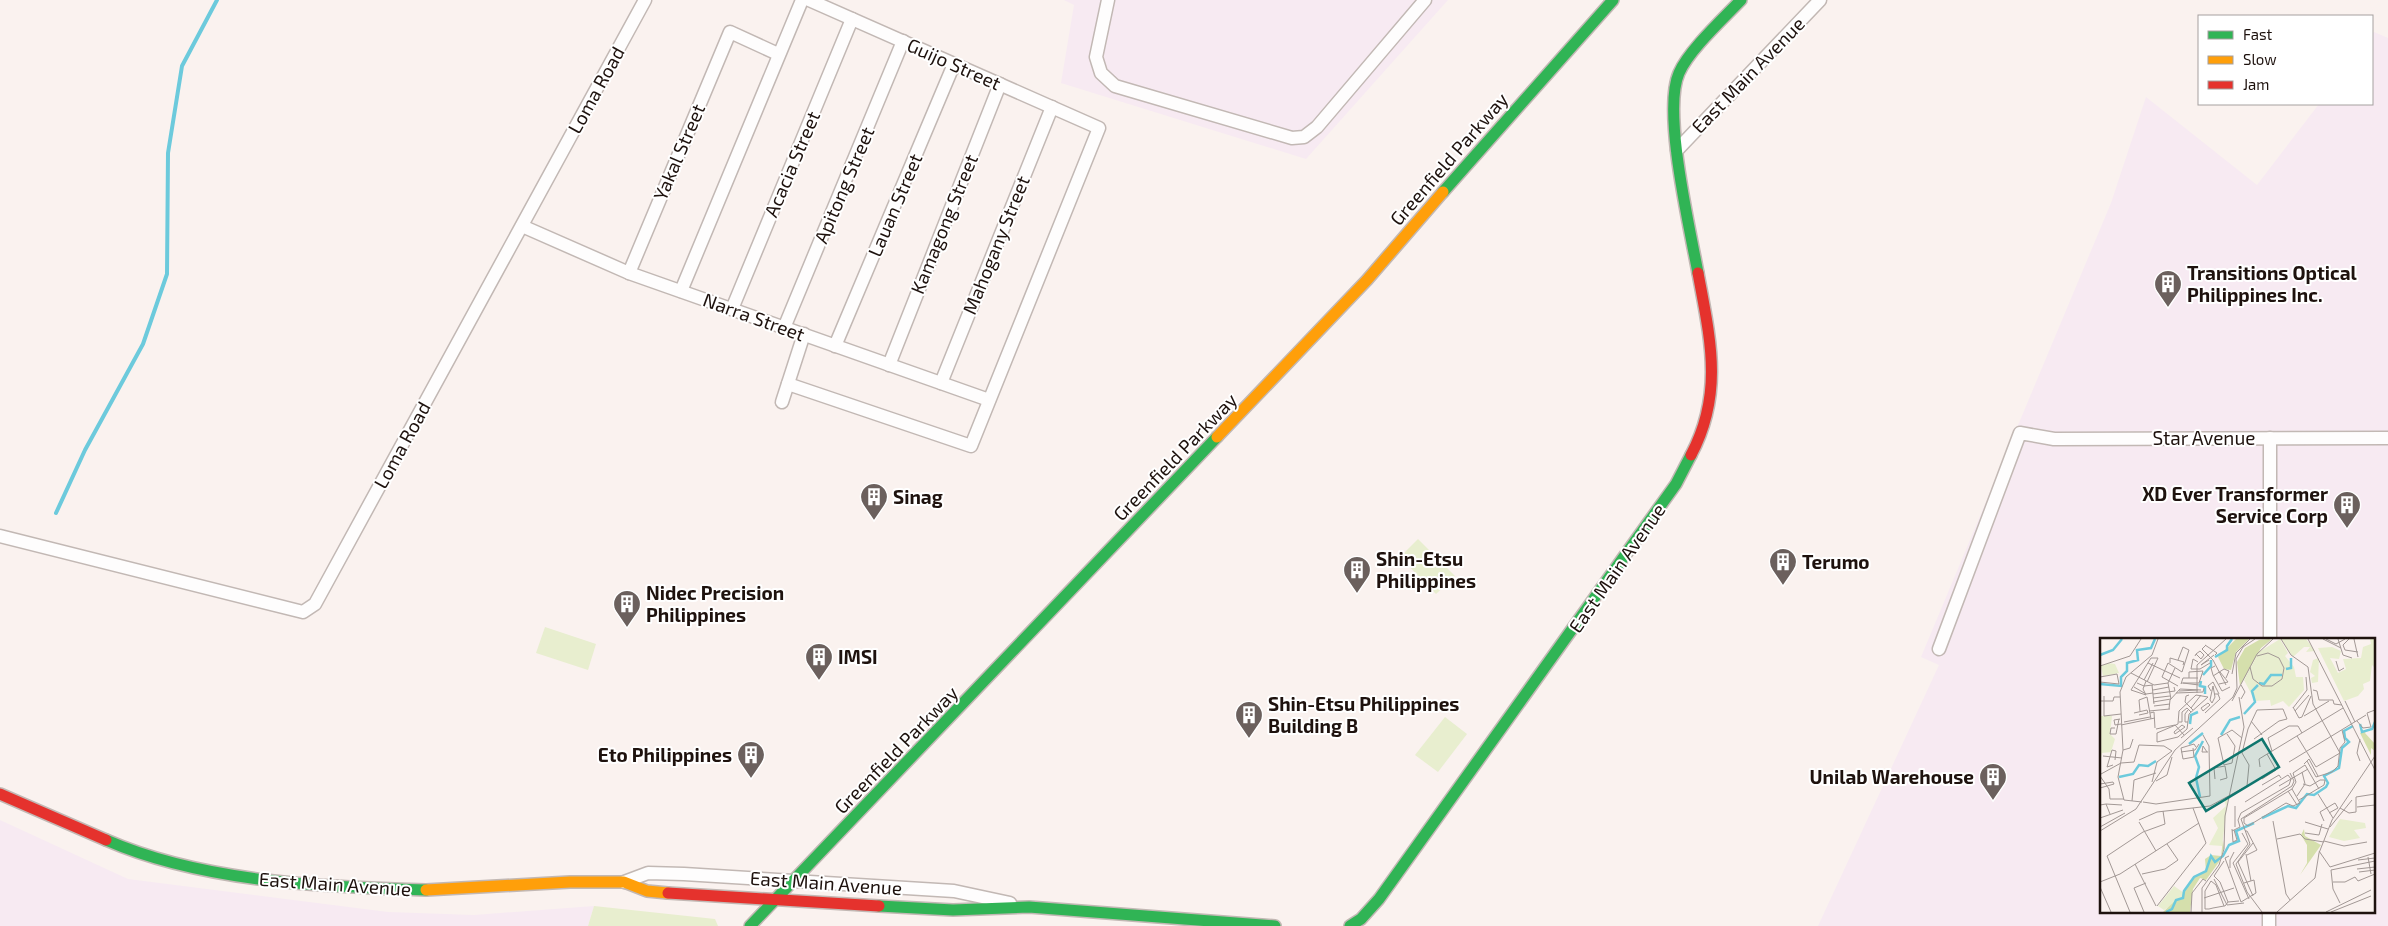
<svg xmlns="http://www.w3.org/2000/svg" width="2388" height="926" font-family="'Exo 2',sans-serif">
<rect width="100%" height="100%" fill="#faf2ef"/>
<g fill="#f7eaf2" fill-rule="evenodd">
<path d="M 1064,0 L 1448,0 L 1306,159 L 1061,83 L 1074,5 Z"/>
<path d="M 2374,32 L 2388,38 L 2388,926 L 1818,926 L 1939,665 L 1921,657 L 2111,203 L 2146,97 L 2257,185 L 2319,104 L 2372,104 L 2372,34 ZM 2102,640 L 2374,640 L 2374,912 L 2102,912 Z"/>
<path d="M 0,820 L 128,879 L 388,912 L 474,915 L 594,906 L 588,926 L 0,926 Z"/>
</g>
<g fill="#e8eecf">
<path d="M 1418,539 L 1455,576 L 1436,594 L 1400,557 Z"/>
<path d="M 545,627 L 596,644 L 588,670 L 536,653 Z"/>
<path d="M 1445,717 L 1467,734 L 1438,772 L 1415,755 Z"/>
<path d="M 594,906 L 715,919 L 718,926 L 588,926 Z"/>
</g>
<g fill="none" stroke-linecap="round" stroke-linejoin="round">
<path stroke="#6ccadc" stroke-width="4" d="M 56,513 L 85,450 L 143,344 L 167,274 L 168,153 L 182,66 L 217,0"/>
<defs>
<g id="street">
<path d="M 1108,0 L 1096,57 L 1101,73 L 1115,86 L 1292,138 L 1304,137 L 1317,127 L 1425,0"/>
<path d="M 1677,150 L 1820,0"/>
<path d="M 522,226 L 629,273 L 989,400"/>
<path d="M 629,273 L 730,32 L 778,54"/>
<path d="M 681,291 L 802,0"/>
<path d="M 732,309 L 852,19"/>
<path d="M 784,328 L 903,41"/>
<path d="M 835,346 L 954,64"/>
<path d="M 889,365 L 1000,84"/>
<path d="M 941,383 L 1052,107"/>
<path d="M 788,384 L 971,446 L 1099,128 L 809,0"/>
<path d="M 782,402 L 804,334"/>
<path d="M 0,536 L 303,612 L 315,604 L 645,0"/>
<path d="M 2270,640 L 2270,438"/>
<path d="M 1939,649 L 2020,433 L 2054,439 L 2388,438"/>
<path d="M 624,882 L 648,873 L 684,874 L 954,891 L 1010,903"/>
<path d="M 2269,926 L 2269,912"/>
</g>
<g id="fast">
<path d="M 1443,192 L 1613,0"/>
<path d="M 1698,273 C 1690,229 1662,111 1679,73 C 1689,50 1723,19 1741,0"/>
<path d="M 106,840 C 202,882 322,887 426,890"/>
<path d="M 879,906 L 953,910 L 1029,907 L 1275,926"/>
<path d="M 750,926 L 1217,437"/>
<path d="M 1350,926 L 1361,919 L 1379,899 L 1676,484 L 1691,455"/>
</g>
<g id="slow">
<path d="M 1217,437 L 1367,280 L 1443,192"/>
<path d="M 426,890 L 570,882 L 624,882 L 647,891 L 668,893"/>
</g>
<g id="jam">
<path d="M 1691,455 C 1724,393 1710,338 1698,273"/>
<path d="M 0,794 L 106,840"/>
<path d="M 668,893 L 879,906"/>
</g>
</defs>
<use href="#street" stroke="#c2b8b4" stroke-width="15"/>
<use href="#fast" stroke="#c2b8b4" stroke-width="14"/>
<use href="#slow" stroke="#c2b8b4" stroke-width="14"/>
<use href="#jam" stroke="#c2b8b4" stroke-width="14"/>
<use href="#street" stroke="#fefdfd" stroke-width="12"/>
<use href="#fast" stroke="#30b455" stroke-width="11"/>
<use href="#slow" stroke="#ff9f0a" stroke-width="11"/>
<use href="#jam" stroke="#e5322d" stroke-width="11"/>
</g>
<defs>
<symbol id="building-pin" viewBox="-11 -11 22 30"><path d="M0 17L-7.5 6A9.5 9.5 0 1 1 7.5 6Z" fill="#6b605d" stroke="#fff"/><path d="M-4-6H4V6H1V3H-1V6H-4ZM-2.5-4.3h1.7v1.8h-1.7ZM.8-4.3h1.7v1.8H.8ZM-2.5-1h1.7V.8h-1.7ZM.8-1h1.7V.8H.8Z" fill="#fff"/></symbol>
</defs>
<g fill-rule="evenodd">
<use href="#building-pin" x="2152" y="268" width="32" height="43"/>
<use href="#building-pin" x="858" y="481" width="32" height="43"/>
<use href="#building-pin" x="2331" y="489" width="32" height="43"/>
<use href="#building-pin" x="1767" y="546" width="32" height="43"/>
<use href="#building-pin" x="1341" y="554" width="32" height="43"/>
<use href="#building-pin" x="611" y="588" width="32" height="43"/>
<use href="#building-pin" x="803" y="641" width="32" height="43"/>
<use href="#building-pin" x="1233" y="699" width="32" height="43"/>
<use href="#building-pin" x="735" y="739" width="32" height="43"/>
<use href="#building-pin" x="1977" y="761" width="32" height="43"/>
</g>
<g text-anchor="middle" stroke-width="4" stroke-linejoin="round" paint-order="stroke">
<g font-size="19" fill="#1e120e" stroke="#fff">
<text transform="translate(954 64) rotate(24)" y="7">Guijo Street</text>
<text transform="translate(1748 75) rotate(-46)" y="7">East Main Avenue</text>
<text transform="translate(596 90) rotate(-61)" y="7">Loma Road</text>
<text transform="translate(679 152) rotate(-67)" y="7">Yakal Street</text>
<text transform="translate(1449 159) rotate(-49)" y="7">Greenfield Parkway</text>
<text transform="translate(792 164) rotate(-67)" y="7">Acacia Street</text>
<text transform="translate(844 185) rotate(-67)" y="7">Apitong Street</text>
<text transform="translate(895 205) rotate(-67)" y="7">Lauan Street</text>
<text transform="translate(944 224) rotate(-68)" y="7">Kamagong Street</text>
<text transform="translate(996 245) rotate(-68)" y="7">Mahogany Street</text>
<text transform="translate(754 317) rotate(20)" y="7">Narra Street</text>
<text x="2204" y="445">Star Avenue</text>
<text transform="translate(402 445) rotate(-61)" y="7">Loma Road</text>
<text transform="translate(1175 457) rotate(-46)" y="7">Greenfield Parkway</text>
<text transform="translate(1617 568) rotate(-55)" y="7">East Main Avenue</text>
<text transform="translate(896 750) rotate(-46)" y="7">Greenfield Parkway</text>
<text transform="translate(826 883) rotate(4)" y="7">East Main Avenue</text>
<text transform="translate(335 884) rotate(4)" y="7">East Main Avenue</text>
</g>
<g font-size="19" font-weight="bold" fill="#1e120e" stroke="#fff" text-anchor="start">
<text x="2187" y="280">Transitions Optical<tspan x="2187" dy="22">Philippines Inc.</tspan></text>
<text x="2328" y="501" text-anchor="end">XD Ever Transformer<tspan x="2328" dy="22">Service Corp</tspan></text>
<text x="893" y="504">Sinag</text>
<text x="1376" y="566">Shin-Etsu<tspan x="1376" dy="22">Philippines</tspan></text>
<text x="1802" y="569">Terumo</text>
<text x="646" y="600">Nidec Precision<tspan x="646" dy="22">Philippines</tspan></text>
<text x="838" y="664">IMSI</text>
<text x="1268" y="711">Shin-Etsu Philippines<tspan x="1268" dy="22">Building B</tspan></text>
<text x="732" y="762" text-anchor="end">Eto Philippines</text>
<text x="1974" y="784" text-anchor="end">Unilab Warehouse</text>
</g>
</g>
<g transform="translate(2100 638)">
<rect width="275" height="275" fill="#faf2ef"/>
<path d="M 180,1 L 188,15 L 185,18 L 194,29 L 196,39 L 203,39 L 204,52 L 189,69 L 183,63 L 171,68 L 170,62 L 155,63 L 144,42 L 159,14 ZM 181,1 L 206,1 L 215,13 L 206,14 L 210,9 L 204,9 L 193,19 ZM 270,1 L 275,1 L 275,30 L 272,27 L 270,43 L 263,46 L 264,51 L 258,58 L 244,63 L 218,10 L 232,9 L 241,13 L 239,21 L 230,20 L 238,35 L 246,31 L 243,21 L 261,20 L 263,9 L 271,6 ZM 219,20 L 218,44 L 212,45 L 211,40 L 215,38 L 210,34 L 213,22 ZM 8,25 L 15,26 L 19,35 L 3,38 L 1,28 ZM 0,78 L 12,78 L 10,96 L 15,101 L 11,114 L 2,115 L 0,126 ZM 128,160 L 122,208 L 109,207 L 118,190 L 113,180 L 126,168 L 124,161 ZM 240,181 L 265,185 L 266,190 L 254,192 L 260,200 L 244,203 L 229,199 ZM 74,248 L 84,255 L 84,259 L 64,272 L 58,268 Z" fill="#e8eecf"/>
<path d="M 136,1 L 149,1 L 136,14 L 131,32 L 124,31 L 118,19 ZM 169,1 L 171,2 L 161,10 L 140,48 L 137,24 L 145,10 L 159,2 ZM 267,92 L 265,95 L 275,106 L 275,113 L 271,110 L 271,117 L 260,95 ZM 204,191 L 205,198 L 221,207 L 200,237 L 207,225 L 207,207 L 201,197 ZM 123,202 L 124,210 L 119,224 L 106,242 L 100,240 L 93,251 L 90,274 L 63,274 L 76,262 L 83,260 L 84,253 L 94,238 L 106,233 L 105,221 L 111,217 L 121,218 Z" fill="#d5dfac"/>
<path fill="none" stroke="#6ccadc" stroke-width="2.5" d="M 0,17 L 13,12 L 22,1M 115,19 L 127,12 L 127,8 L 132,1M 186,31 L 191,30 L 191,20M 103,37 L 111,28 L 111,22M 101,43 L 100,48 L 105,49 L 105,56M 159,45 L 164,46 L 171,37 L 182,37M 0,46 L 21,48 L 21,39 L 27,33 L 27,25 L 38,22 L 37,12 L 51,10 L 55,1M 144,76 L 155,64 L 152,53 L 158,47M 90,86 L 91,77 L 98,74M 260,86 L 262,94 L 272,91 L 275,84M 121,97 L 130,82 L 140,79M 89,106 L 103,95M 19,139 L 33,136 L 39,127 L 48,128 L 56,123M 100,159 L 96,140 L 99,129 L 95,118 L 103,103M 162,180 L 188,168 L 196,170 L 207,156 L 214,157 L 226,149 L 228,145 L 224,138 L 239,130 L 242,110 L 249,104 L 245,100 L 244,93 L 253,88M 66,274 L 72,271 L 76,262 L 83,260 L 84,253 L 94,239 L 106,233 L 111,218 L 115,224 L 123,218 L 129,207 L 139,203 L 136,193 L 154,185"/>
<path fill="none" stroke="#a29895" stroke-width="1" d="M 181,1 L 191,17 L 208,29 L 213,66 L 240,115 L 216,129 L 197,98M 208,1 L 275,132M 223,1 L 241,10M 226,1 L 236,6 L 245,1M 238,1 L 243,17 L 252,20M 249,1 L 243,7 L 245,12 L 258,14M 254,1 L 258,19M 105,7 L 117,15 L 115,17M 106,7 L 102,11 L 113,22 L 126,47M 95,18 L 96,16 L 100,13 L 104,17 L 101,21 L 96,16M 78,22 L 83,9 L 85,10M 109,22 L 101,27 L 114,17M 236,23 L 239,33 L 244,30M 98,24 L 93,21 L 91,31 L 100,31 L 110,25M 48,25 L 80,40M 70,25 L 70,20 L 84,24 L 83,27M 0,28 L 30,18 L 41,1M 115,28 L 111,30 L 113,37 L 122,53 L 130,49M 150,29 L 153,41 L 162,48 L 172,48 L 182,41 L 184,30 L 179,20 L 168,15 L 157,18M 31,35 L 54,47 L 68,45M 132,36 L 136,15 L 150,1M 113,38 L 124,31 L 129,33 L 126,40M 0,39 L 17,36 L 19,46 L 0,44M 44,42 L 53,25M 46,43 L 43,51 L 46,57 L 31,52 L 51,20 L 58,20 L 47,44M 37,45 L 44,48 L 53,47M 81,45 L 99,45 L 103,33 L 89,34 L 89,40M 83,45 L 99,47M 81,46 L 83,40 L 98,40M 119,46 L 128,44 L 120,34M 52,47 L 54,66M 141,47 L 145,54 L 141,61M 78,48 L 62,39 L 68,25 L 82,34 L 89,12 L 85,10M 113,48 L 115,59 L 112,65 L 110,62 ZM 34,49 L 46,56 L 53,55M 53,52 L 69,49M 213,52 L 217,53 L 219,62 L 233,62 L 234,66 L 242,67M 79,53 L 98,52M 111,53 L 108,48 L 113,44 L 119,56M 76,55 L 103,54 L 104,50M 97,55 L 97,27 L 126,1M 53,56 L 75,53 L 74,49M 89,57 L 86,58 L 85,64 L 93,72M 96,57 L 108,59 L 89,76 L 87,91 L 78,99 L 57,104 L 57,95 L 78,86 L 79,73 ZM 4,58 L 4,78 L 21,76M 53,60 L 70,58M 0,63 L 13,63 L 14,59 L 20,59M 132,63 L 157,16 L 173,1M 245,63 L 255,84M 53,64 L 71,61 L 68,45 L 75,30M 108,65 L 110,67 L 103,73 L 101,70 ZM 54,68 L 70,66M 193,69 L 199,80 L 202,79 L 211,58M 91,70 L 101,57M 193,70 L 207,52 L 206,39M 69,71 L 70,62 L 80,51 L 101,52M 40,73 L 39,62 L 47,59 L 51,81M 49,73 L 70,71M 195,73 L 209,57M 34,75 L 47,72 L 48,75 L 39,77M 50,75 L 54,74 L 55,90M 105,75 L 120,61 L 118,56 L 114,56M 204,78 L 229,63M 20,81 L 14,82 L 15,87 L 21,86M 151,83 L 162,97M 257,83 L 263,90 L 271,89 L 267,75 L 275,72M 24,84 L 50,79M 79,84 L 82,84 L 82,74 L 87,70 L 91,74M 88,84 L 85,84 L 85,76 L 88,72M 21,87 L 55,80M 82,87 L 85,89 L 75,96 L 74,94 ZM 15,90 L 11,90 L 10,96 L 16,96 L 19,81M 56,91 L 75,87 L 84,97M 148,91 L 157,72 L 183,71 L 187,81 L 179,83 L 154,101M 127,96 L 135,108 L 132,125 L 124,127 L 118,100 L 132,92 L 142,100M 81,100 L 93,90M 260,101 L 257,115 L 260,123M 93,110 L 94,119 L 83,121 L 81,110 L 94,106 L 96,109M 23,112 L 30,110 L 33,101M 172,113 L 168,100 L 189,88 L 198,88 L 202,95M 81,114 L 95,112 L 99,106M 107,114 L 103,108 L 102,114 L 108,114M 3,118 L 22,120M 207,123 L 216,139 L 232,134 L 238,128 L 240,110 L 245,104 L 242,92M 189,124 L 266,77M 204,126 L 209,121 L 218,138M 13,127 L 7,129 L 12,112 L 16,113 L 15,122M 160,129 L 159,121 L 243,70M 1,136 L 21,125 L 34,124 L 39,107 L 64,108 L 72,113 L 57,124 L 52,144M 0,138 L 9,151 L 10,161 L 24,161M 115,141 L 114,130 L 125,128 L 127,140 L 120,142M 162,141 L 176,132 L 167,116M 56,143 L 67,137 L 72,119M 13,144 L 14,146 L 0,150 L 0,146 ZM 203,146 L 210,148 L 220,142 L 225,142 L 224,147M 162,147 L 179,137 L 181,140M 179,148 L 208,131M 188,153 L 197,167M 218,156 L 233,180M 197,158 L 205,146 L 202,134M 199,162 L 224,147M 32,163 L 34,142 L 56,135M 42,164 L 24,162 L 18,139 L 23,112 L 20,54 L 26,39 L 52,17 L 58,1M 43,164 L 56,166 L 110,158 L 109,108 L 103,97M 6,166 L 22,167M 0,167 L 6,166 L 10,176M 257,169 L 275,167M 240,170 L 249,175 L 256,174 L 256,159 L 275,156M 0,180 L 23,172M 39,182 L 57,174 L 110,168 L 147,148 L 149,127 L 142,115 L 148,91M 173,183 L 186,256 L 190,262M 224,183 L 220,174 L 235,165 L 238,170 L 229,175M 39,184 L 56,213M 205,184 L 228,191M 148,188 L 144,185 L 144,180 L 192,151 L 196,144 L 193,135 L 205,127 L 219,151M 148,188 L 186,165 L 193,168 L 200,165 L 192,151M 0,189 L 25,175M 135,189 L 135,168M 230,189 L 252,162M 132,191 L 133,204 L 137,202 L 134,192M 0,193 L 36,171 L 75,112 L 133,59 L 137,50 L 136,21 L 143,9 L 155,1M 132,193 L 140,189 L 138,182 L 141,175 L 189,147 L 191,141 L 188,137 L 145,164M 145,193 L 147,193 L 157,212 L 147,217M 142,195 L 148,206 L 133,225 L 149,261M 205,195 L 219,197 L 222,186M 177,201 L 200,196 L 205,201 L 224,204M 224,203 L 244,208 L 267,204M 219,213 L 230,229M 146,216 L 151,243M 129,218 L 125,220 L 141,264 L 156,255M 268,219 L 271,236M 258,222 L 275,220M 124,223 L 114,238 L 120,244 L 128,264 L 139,263M 35,226 L 56,268M 230,229 L 275,215M 130,230 L 130,222 L 134,214M 257,231 L 275,229M 259,234 L 275,232M 42,236 L 65,231 L 78,222 L 67,206M 114,241 L 127,267 L 144,265M 0,244 L 20,236 L 99,185M 233,244 L 245,244 L 255,239 L 258,243 L 275,236M 144,245 L 154,242 L 156,255M 0,249 L 11,274M 153,258 L 138,224 L 153,205M 104,260 L 134,250M 240,265 L 233,251 L 231,232 L 275,223M 57,268 L 106,205 L 93,170M 124,268 L 116,247 L 111,243 L 105,253 L 105,271 L 109,271 L 113,270 L 124,268 L 125,268 L 128,264M 30,274 L 7,218 L 43,194 L 65,186 L 63,173M 44,274 L 34,250 L 46,245M 91,274 L 92,255 L 103,241 L 106,243M 102,274 L 102,250 L 119,227 L 124,211 L 125,178 L 144,89 L 139,59M 162,274 L 147,254 L 136,226 L 150,206 L 141,181 L 192,148 L 194,143 L 190,135M 177,274 L 215,240 L 219,215 L 232,182 L 275,118M 226,274 L 271,252M 231,274 L 271,258"/>
<path fill="#0f766e" fill-opacity="0.15" stroke="#0f766e" stroke-width="2.5" d="M 162,101 L 179,129 L 106,173 L 89,145 Z"/>
<rect width="275" height="275" fill="none" stroke="#1e120e" stroke-width="2.5"/>
</g>
<rect x="2198" y="15" width="175" height="90" fill="#ffffff" stroke="#a5a09f"/>
<rect x="2208" y="31" width="25" height="8" fill="#30b455" stroke="#a5a09f"/>
<text x="2243" y="40" font-size="15" fill="#1e120e">Fast</text>
<rect x="2208" y="56" width="25" height="8" fill="#ff9f0a" stroke="#a5a09f"/>
<text x="2243" y="65" font-size="15" fill="#1e120e">Slow</text>
<rect x="2208" y="81" width="25" height="8" fill="#e5322d" stroke="#a5a09f"/>
<text x="2243" y="90" font-size="15" fill="#1e120e">Jam</text>
</svg>
